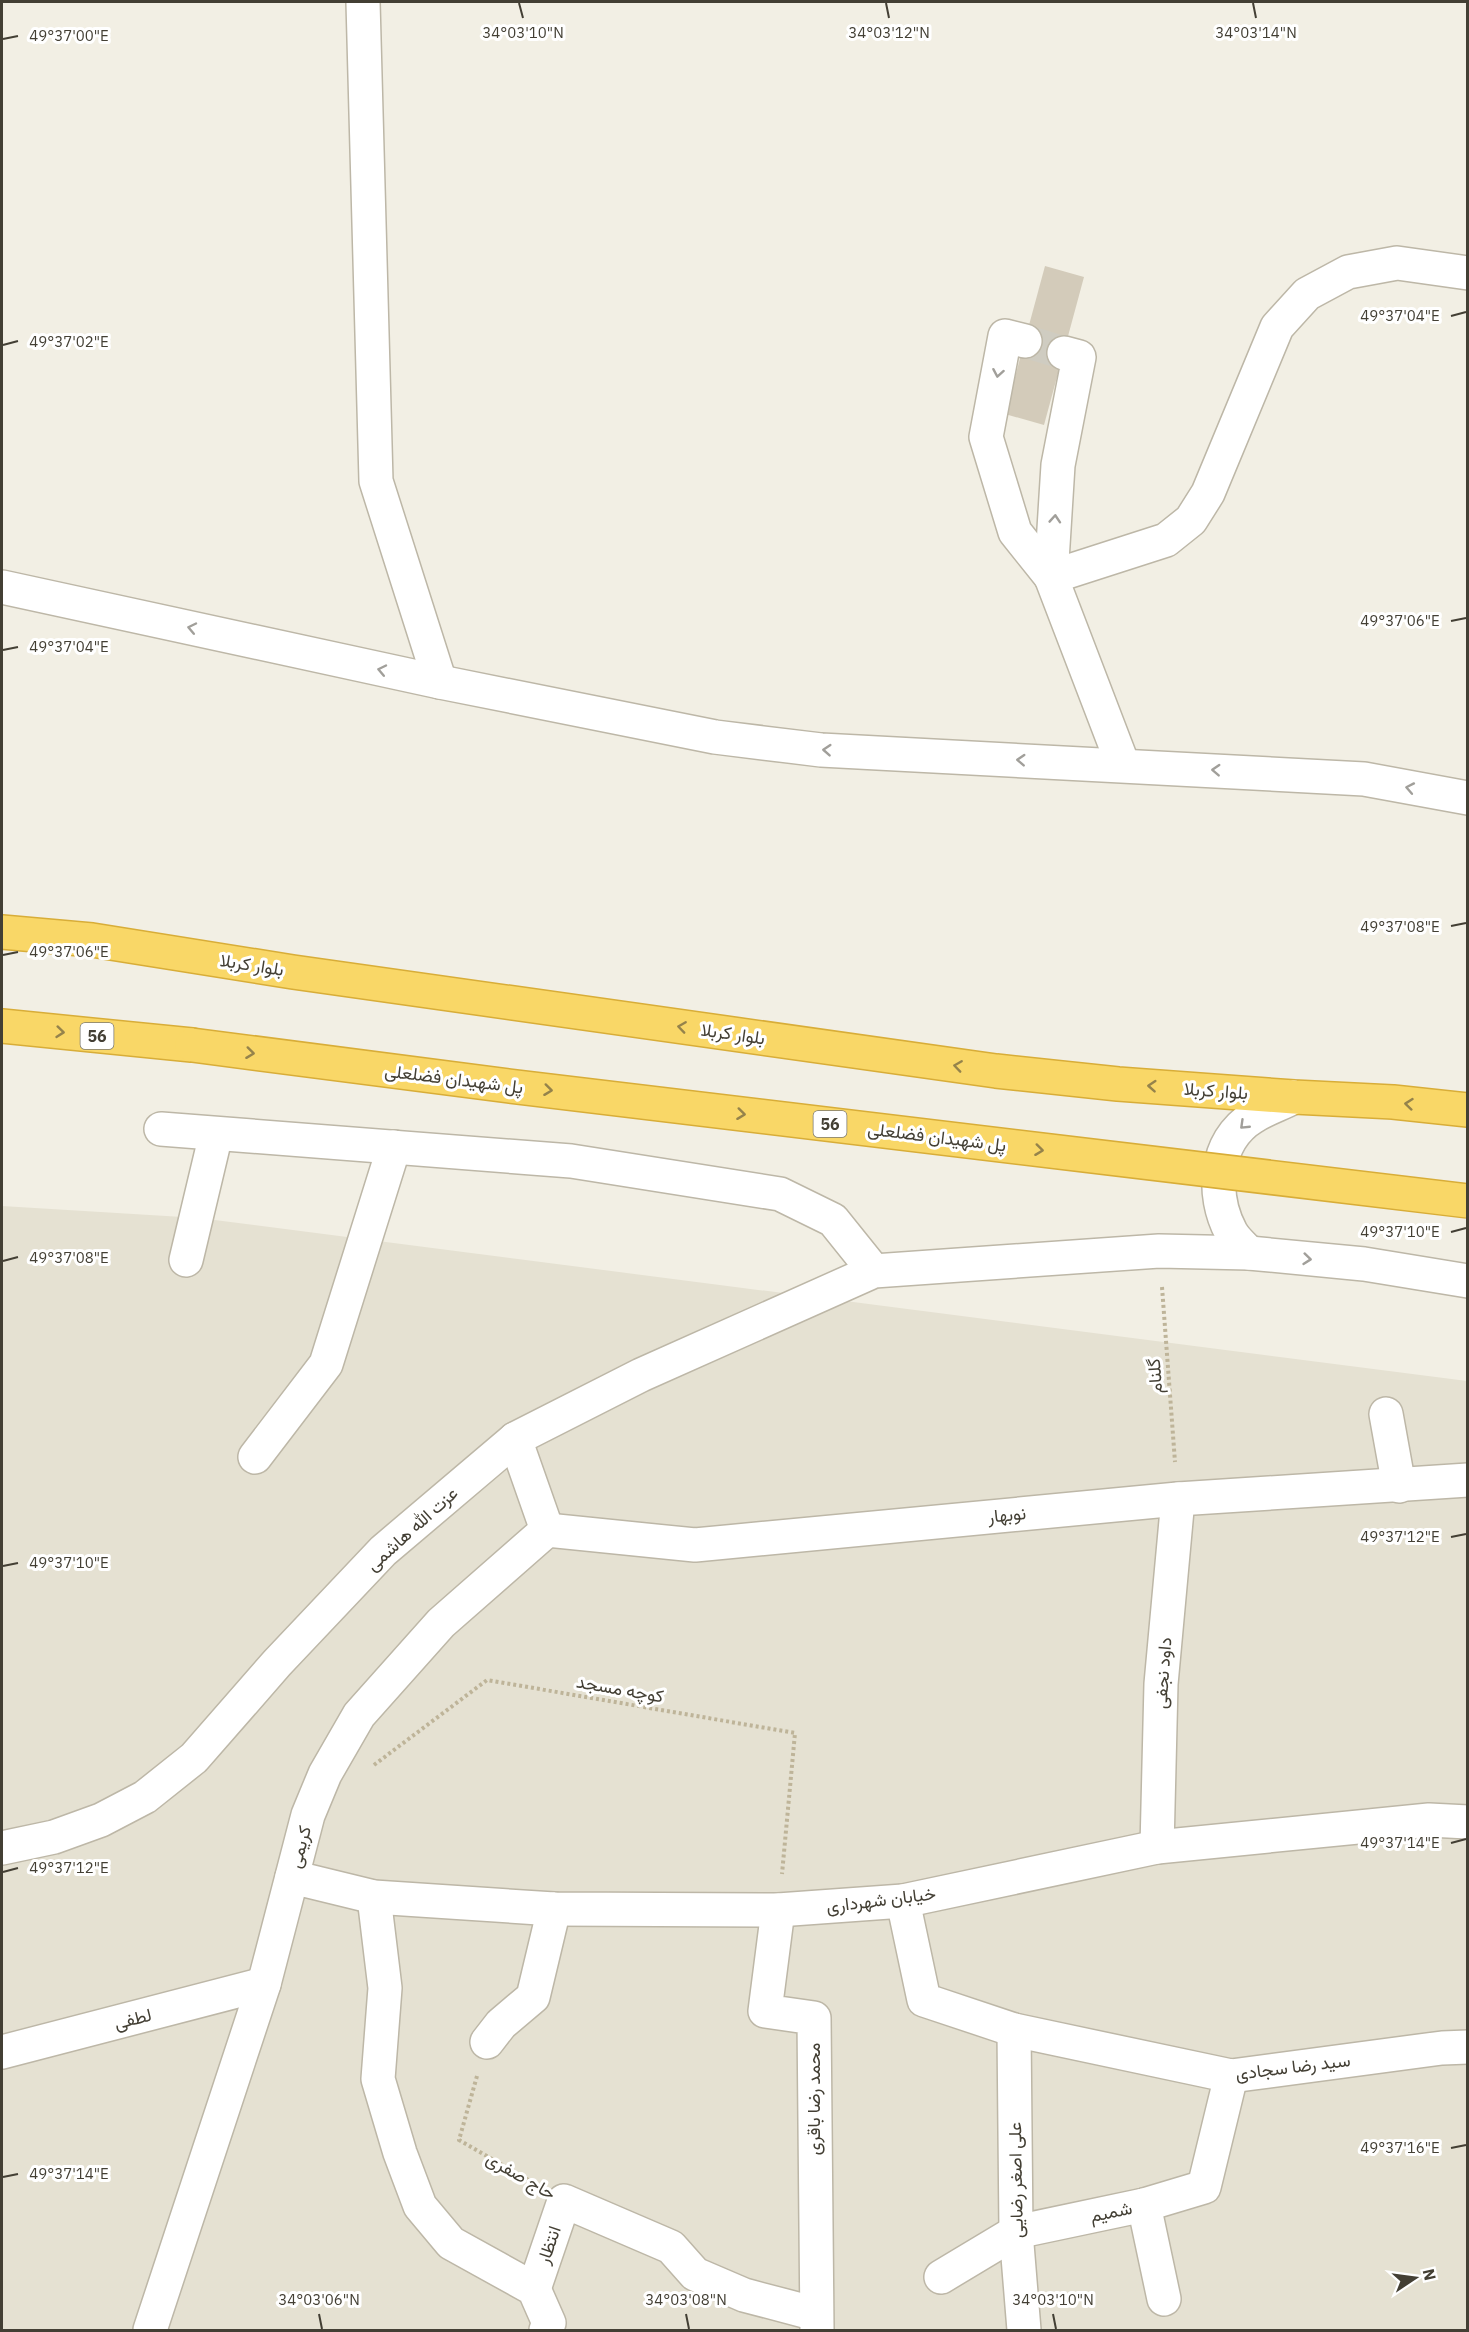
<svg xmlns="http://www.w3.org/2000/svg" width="1469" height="2332" font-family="'IBM Plex Sans',Vazirmatn,sans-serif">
<rect width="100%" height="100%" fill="#f2efe4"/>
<path fill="#e5e1d2" d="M 2,1206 L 199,1218 L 1467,1381 L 1467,2330 L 2,2330 Z"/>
<path fill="#d3cbba" d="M 1045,266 L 1084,277 L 1044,425 L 1005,414 Z"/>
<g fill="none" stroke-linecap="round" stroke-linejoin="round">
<path stroke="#cfccc1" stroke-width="33" stroke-dasharray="33 16" stroke-linecap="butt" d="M 1025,341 L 1064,353"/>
<defs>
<g id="minor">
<path d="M 363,2 L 376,481 L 440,682"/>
<path d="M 1025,341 L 1005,336 L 986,437 L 1015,532 L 1051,577"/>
<path d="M 1051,577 L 1058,465 L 1079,357 L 1064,353"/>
<path d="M 2,587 L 440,682 L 715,737 L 821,750 L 1364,779 L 1468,798"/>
<path d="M 1123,765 L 1051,577 L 1166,540 L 1191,520 L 1208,493 L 1277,327 L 1307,294 L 1348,272 L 1397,263 L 1468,273"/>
<path d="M 161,1129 L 571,1161 L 780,1194 L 833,1220 L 874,1271"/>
<path d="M 1249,1253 C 1243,1246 1235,1240 1231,1232 C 1211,1195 1214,1141 1253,1117 C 1265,1109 1281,1104 1294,1097"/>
<path d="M 186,1260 L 216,1134"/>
<path d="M 1386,1414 L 1399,1486"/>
<path d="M 255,1457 L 326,1364 L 394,1147"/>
<path d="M 547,1530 L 695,1545 L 1178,1499 L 1468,1480"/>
<path d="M 1157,1847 L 1161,1684 L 1178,1499"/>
<path d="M 2,1848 L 54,1837 L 101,1820 L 145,1797 L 194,1758 L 277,1663 L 383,1551 L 515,1439 L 641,1375 L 874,1271 L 1159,1251 L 1249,1253 L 1364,1264 L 1468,1281"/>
<path d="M 292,1877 L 374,1897 L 554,1909 L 778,1910 L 903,1901 L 1157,1847 L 1429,1820 L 1468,1822"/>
<path d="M 374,1897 L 385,1988 L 378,2079 L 400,2153 L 420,2206 L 451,2243 L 534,2289 L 549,2323 L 546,2330"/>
<path d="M 903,1901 L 924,2000 L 1014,2030 L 1231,2076 L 1442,2048 L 1468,2047"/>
<path d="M 778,1910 L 765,2011 L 814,2018 L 817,2330"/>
<path d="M 1014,2030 L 1016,2232 L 1024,2330"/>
<path d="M 487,2042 L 501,2024 L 533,1997 L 554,1909"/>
<path d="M 2,2052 L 264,1984"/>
<path d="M 1144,2205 L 1164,2299"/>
<path d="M 941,2277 L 1016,2232 L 1144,2205 L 1204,2187 L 1231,2076"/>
<path d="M 534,2289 L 564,2201 L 671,2247 L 695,2274 L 744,2295 L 816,2314"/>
<path d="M 150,2330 L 264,1984 L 308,1815 L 325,1774 L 359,1715 L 441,1623 L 547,1530 L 515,1439"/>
</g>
<g id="highway">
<path d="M 2,932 L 92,940 L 293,972 L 996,1071 L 1118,1084 L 1294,1097 L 1393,1102 L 1468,1110"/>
<path d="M 2,1026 L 192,1045"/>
</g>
</defs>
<use href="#minor" stroke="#bdb7a7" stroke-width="36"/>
<use href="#highway" stroke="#d8ad38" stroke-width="36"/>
<g stroke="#beb499" stroke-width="4" stroke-dasharray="3 3" stroke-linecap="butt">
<path d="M 1162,1287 L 1175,1462"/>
<path d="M 374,1765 L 487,1680 L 795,1733 L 782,1874"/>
<path d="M 477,2076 L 459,2140 L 532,2182"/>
</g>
<use href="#minor" stroke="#fff" stroke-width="33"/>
<use href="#highway" stroke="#f9d767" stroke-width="33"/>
<defs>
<path id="highway-bridge" d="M 192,1045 L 509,1086 L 1468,1201"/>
</defs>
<use href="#highway-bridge" stroke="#d8ad38" stroke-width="36" stroke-linecap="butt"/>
<use href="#highway-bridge" stroke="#f9d767" stroke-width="33"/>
</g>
<defs><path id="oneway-chevron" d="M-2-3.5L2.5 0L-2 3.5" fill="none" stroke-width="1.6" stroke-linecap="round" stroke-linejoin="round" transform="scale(1.5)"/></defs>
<g stroke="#a19f9a">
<use href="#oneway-chevron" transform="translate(998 373) rotate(100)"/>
<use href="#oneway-chevron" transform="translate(1055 519) rotate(-86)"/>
<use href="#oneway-chevron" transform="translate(192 628) rotate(-168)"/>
<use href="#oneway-chevron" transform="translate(382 670) rotate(-168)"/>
<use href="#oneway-chevron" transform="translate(827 750) rotate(-176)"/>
<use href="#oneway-chevron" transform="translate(1021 760) rotate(-177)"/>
<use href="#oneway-chevron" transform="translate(1216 770) rotate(-177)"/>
<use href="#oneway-chevron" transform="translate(1410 788) rotate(-169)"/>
<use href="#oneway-chevron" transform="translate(1244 1125) rotate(136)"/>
<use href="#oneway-chevron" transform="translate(1307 1259) rotate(6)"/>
</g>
<g stroke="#95834b">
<use href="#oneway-chevron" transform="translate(682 1027) rotate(-172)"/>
<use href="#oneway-chevron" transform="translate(60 1032) rotate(6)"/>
<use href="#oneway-chevron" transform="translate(250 1053) rotate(7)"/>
<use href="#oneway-chevron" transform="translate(958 1066) rotate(-172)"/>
<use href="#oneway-chevron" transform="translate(1152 1086) rotate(-176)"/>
<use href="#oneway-chevron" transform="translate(548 1090) rotate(7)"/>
<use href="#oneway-chevron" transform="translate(1409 1104) rotate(-174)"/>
<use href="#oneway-chevron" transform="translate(741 1114) rotate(7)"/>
<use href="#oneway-chevron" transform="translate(1039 1150) rotate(7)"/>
</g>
<path fill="none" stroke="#433f34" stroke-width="2" d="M 519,3 L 523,18M 886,3 L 889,18M 1253,3 L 1256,18M 3,39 L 18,36M 1451,316 L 1466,312M 3,345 L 18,341M 1451,621 L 1466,618M 3,650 L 18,647M 1451,926 L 1466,923M 3,955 L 18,952M 1451,1232 L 1466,1228M 3,1261 L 18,1257M 1451,1537 L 1466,1534M 3,1566 L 18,1563M 1451,1843 L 1466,1839M 3,1872 L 18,1868M 1451,2148 L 1466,2145M 3,2177 L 18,2174M 319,2314 L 322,2329M 686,2314 L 689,2329M 1053,2314 L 1056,2329"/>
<g text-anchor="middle" stroke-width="6" stroke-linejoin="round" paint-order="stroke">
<g fill="#fff" stroke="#7b7971" stroke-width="1.5">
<rect x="80.5" y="1023" width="33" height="26" rx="4.5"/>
<rect x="813.5" y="1111" width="33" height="26" rx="4.5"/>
</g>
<g font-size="16" font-weight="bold" fill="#433f34">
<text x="97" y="1042">56</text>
<text x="830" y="1130">56</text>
</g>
<g font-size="18" fill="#433f34" stroke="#fff">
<text transform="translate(252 965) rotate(9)" y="6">بلوار کربلا</text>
<text transform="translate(733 1034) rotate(8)" y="6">بلوار کربلا</text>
<text transform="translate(454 1079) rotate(7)" y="6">پل شهیدان فضلعلی</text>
<text transform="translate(1216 1091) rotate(4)" y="6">بلوار کربلا</text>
<text transform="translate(937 1137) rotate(7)" y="6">پل شهیدان فضلعلی</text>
<text transform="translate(1155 1376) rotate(-94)" y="6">گلنام</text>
<text transform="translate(1007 1515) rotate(-6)" y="6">نوبهار</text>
<text transform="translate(412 1529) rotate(-42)" y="6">عزت الله هاشمی</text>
<text transform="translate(1163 1673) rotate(-86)" y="6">داود نجفی</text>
<text transform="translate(620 1689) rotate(10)" y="6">کوچه مسجد</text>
<text transform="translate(300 1847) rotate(-75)" y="6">کریمی</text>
<text transform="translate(881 1900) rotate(-7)" y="6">خیابان شهرداری</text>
<text transform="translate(133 2019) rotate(-14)" y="6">لطفی</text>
<text transform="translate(1293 2067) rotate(-7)" y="6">سید رضا سجادی</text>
<text transform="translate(814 2099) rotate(-90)" y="6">محمد رضا باقری</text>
<text transform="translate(521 2176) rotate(30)" y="6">حاج صفری</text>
<text transform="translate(1016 2180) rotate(-91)" y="6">علی اصغر رضایی</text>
<text transform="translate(1111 2212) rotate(-12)" y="6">شمیم</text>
<text transform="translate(549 2245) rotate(-71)" y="6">انتظار</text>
</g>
</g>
<g font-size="15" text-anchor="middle" fill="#433f34" stroke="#fff" stroke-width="6" stroke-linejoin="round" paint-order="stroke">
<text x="523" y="38">34°03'10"N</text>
<text x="889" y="38">34°03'12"N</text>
<text x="1256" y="38">34°03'14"N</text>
<text x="69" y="41">49°37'00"E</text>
<text x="1400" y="321">49°37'04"E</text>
<text x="69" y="347">49°37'02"E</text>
<text x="1400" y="626">49°37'06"E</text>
<text x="69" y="652">49°37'04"E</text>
<text x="1400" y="932">49°37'08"E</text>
<text x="69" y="957">49°37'06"E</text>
<text x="1400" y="1237">49°37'10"E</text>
<text x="69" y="1263">49°37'08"E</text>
<text x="1400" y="1542">49°37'12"E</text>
<text x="69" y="1568">49°37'10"E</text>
<text x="1400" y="1848">49°37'14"E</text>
<text x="69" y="1873">49°37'12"E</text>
<text x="1400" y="2153">49°37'16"E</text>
<text x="69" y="2179">49°37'14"E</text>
<text x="319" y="2305">34°03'06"N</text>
<text x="686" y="2305">34°03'08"N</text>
<text x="1053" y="2305">34°03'10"N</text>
</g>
<rect width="1469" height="2332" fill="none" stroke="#433f34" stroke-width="6"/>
<g transform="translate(1415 2278) rotate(77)" stroke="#ffffff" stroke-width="4.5" paint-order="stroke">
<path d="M0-4.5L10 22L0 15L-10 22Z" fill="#433f34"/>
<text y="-9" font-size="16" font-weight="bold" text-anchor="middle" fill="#433f34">N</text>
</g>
</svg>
